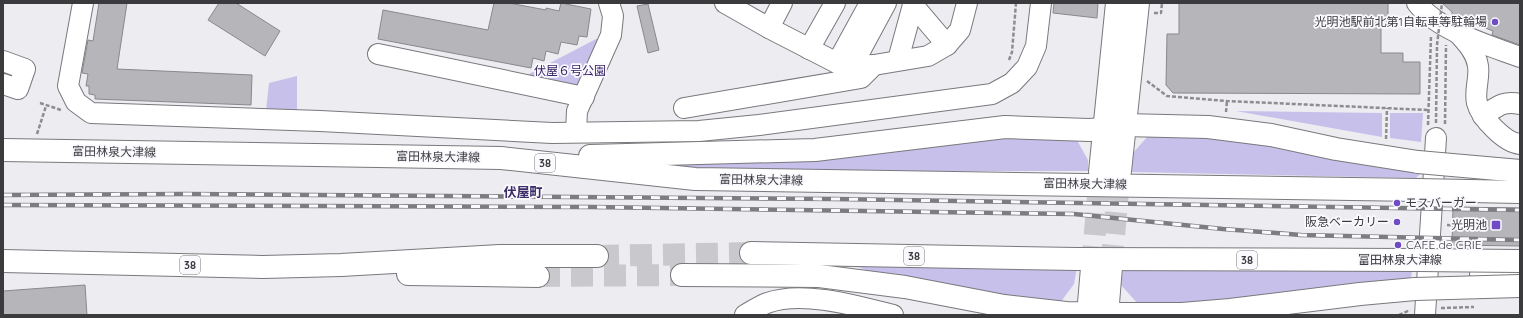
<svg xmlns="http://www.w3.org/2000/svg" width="1523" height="318" font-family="Quicksand,'Noto Sans JP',sans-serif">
<rect width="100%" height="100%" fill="#ececf1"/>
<g fill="#c7c0eb">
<path d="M 596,39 L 601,40 L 581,85 L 573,87 L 529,79 L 529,74 Z"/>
<path d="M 297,76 L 297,113 L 266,111 L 269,83 Z"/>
<path d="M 1236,111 L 1382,113 L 1382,137 Z"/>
<path d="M 1390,113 L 1423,113 L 1421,142 L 1390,138 Z"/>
<path d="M 1014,132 L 1074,135 L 1088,160 L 1088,171 L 722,171 L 662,169 L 658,157 Z"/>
<path d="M 1148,136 L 1209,137 L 1270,145 L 1418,169 L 1420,174 L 1416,178 L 1132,172 L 1133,153 Z"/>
<path d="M 852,265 L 1077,267 L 1074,284 L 1060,303 L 962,290 L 899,274 L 872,272 Z"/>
<path d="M 1123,268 L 1412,270 L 1411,279 L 1352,283 L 1260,297 L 1187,304 L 1139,305 L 1121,285 Z"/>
</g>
<g fill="#b6b5ba" stroke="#89898d">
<path d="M 99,3 L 127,3 L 117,69 L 252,75 L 251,105 L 95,99 L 95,95 L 89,94 L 89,86 L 86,86 L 88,74 L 82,73 L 88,40 L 93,41 Z"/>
<path d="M 219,3 L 236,3 L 280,31 L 265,56 L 208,20 Z"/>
<path d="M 494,3 L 509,3 L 546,10 L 546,8 L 559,11 L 561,3 L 591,9 L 587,37 L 579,36 L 577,45 L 561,42 L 558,54 L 546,51 L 544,61 L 533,58 L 531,68 L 378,39 L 383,10 L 488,30 Z"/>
<path d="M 1054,3 L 1098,3 L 1097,18 L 1053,13 Z"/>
<path d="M 1179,3 L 1388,3 L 1388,23 L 1381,23 L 1381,53 L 1403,53 L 1403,62 L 1420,62 L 1420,94 L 1173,93 L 1166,85 L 1167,34 L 1179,34 Z"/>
<path d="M 1442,3 L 1520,3 L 1520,45 L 1492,35 L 1493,31 L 1452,15 L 1452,12 Z"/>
<path d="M 648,4 L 659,50 L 648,53 L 637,6 Z"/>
<path d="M 1453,207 L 1520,208 L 1520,246 L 1452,245 Z"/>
<path d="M 85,285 L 87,315 L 3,315 L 3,291 Z"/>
</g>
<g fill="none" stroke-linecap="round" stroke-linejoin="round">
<g stroke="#c9c9cd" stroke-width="22" stroke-dasharray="22 11" stroke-linecap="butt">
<path d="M 597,256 L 751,253"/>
<path d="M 1111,267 L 1120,171"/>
<path d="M 1092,268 L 1100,172"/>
<path d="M 538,276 L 682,275"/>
</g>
<defs>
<g id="minor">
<path d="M 83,3 L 68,86 L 76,102 L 91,113 L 320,121 L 552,133 L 699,131 L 759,125 L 992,94 L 1012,83 L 1027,67 L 1036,46 L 1041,3"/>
<path d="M 725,3 L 769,28 L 837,63 L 852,66 L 874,65 L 928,56 L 947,45 L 960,30 L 967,3"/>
<path d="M 1417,3 C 1438,31 1488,45 1520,57"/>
<path d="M 913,5 L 947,45"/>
<path d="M 769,28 L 782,3"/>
<path d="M 1457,32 C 1466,42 1476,52 1478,66 C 1480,78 1474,91 1477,103 C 1481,118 1505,143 1520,144"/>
<path d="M 809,49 L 835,3"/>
<path d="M 378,54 L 584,97"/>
<path d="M 898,60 L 913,5"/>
<path d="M 3,61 L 25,69 L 18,89 L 3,84"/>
<path d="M 837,63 L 870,3"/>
<path d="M 852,66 L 886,3"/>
<path d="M 684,108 L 861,78 L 873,66"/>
<path d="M 1483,116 C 1497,107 1503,100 1520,104"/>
<path d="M 576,132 L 577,111 L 611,35 L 613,16 L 609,3"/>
<path d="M 1480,274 L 1520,273"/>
<path d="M 745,315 C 752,311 759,306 767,303 C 803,290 857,306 893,315"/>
<path d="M 1425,315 L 1436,138"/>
</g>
<g id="major">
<path d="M 3,150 L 501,158 L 695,179 L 1418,190"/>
<path d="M 590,156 L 815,150 L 1005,127 L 1089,130 L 1104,129 L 1124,125 L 1208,127 L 1271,135 L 1336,149 L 1418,162"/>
<path d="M 1120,171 L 1138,3"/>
<path d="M 1100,172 L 1117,3"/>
<path d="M 751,253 L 1077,259 L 1417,260"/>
<path d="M 3,261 L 263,267 L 341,265 L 500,256 L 597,256"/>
<path d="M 408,274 L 538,276"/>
<path d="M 682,275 L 819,276 L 905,287 L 1004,306 L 1066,313 L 1122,314 L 1182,314 L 1230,310 L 1360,294 L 1415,289"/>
<path d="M 1088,315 L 1092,268"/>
<path d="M 1107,315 L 1111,267"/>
</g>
</defs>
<use href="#minor" stroke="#79797d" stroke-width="22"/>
<use href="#major" stroke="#79797d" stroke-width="24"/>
<g stroke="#8d8d90" stroke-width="2.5" stroke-dasharray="4 2" stroke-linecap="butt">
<path d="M 1154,13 L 1161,13 L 1162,3"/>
<path d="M 1009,60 L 1012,52 L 1016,3"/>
<path d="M 1147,81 L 1167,96 L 1227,101 L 1428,110"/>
<path d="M 40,103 L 61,110"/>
<path d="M 1226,112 L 1227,101"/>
<path d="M 1436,123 L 1437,45"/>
<path d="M 1445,124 L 1446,45"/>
<path d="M 1428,125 L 1431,36"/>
<path d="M 37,134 L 46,106"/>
<path d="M 1386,139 L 1387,108"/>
<path d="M 1447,225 L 1473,226"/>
<path d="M 1441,308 L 1474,307"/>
<path d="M 1399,315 L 1410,310"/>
</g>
<use href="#minor" stroke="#fff" stroke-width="20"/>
<use href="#major" stroke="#fff" stroke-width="22"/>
<defs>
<g id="rail">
<path d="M 3,195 L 185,194 L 835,199 L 1520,210"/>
<path d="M 3,205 L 592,207 L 1074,214 L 1223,229 L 1301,235 L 1520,240"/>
</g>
</defs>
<use href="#rail" stroke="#7d7d80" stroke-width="4.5"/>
<use href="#rail" stroke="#faf9fe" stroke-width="3" stroke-dasharray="9" stroke-linecap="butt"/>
<defs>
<g id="major-bridge">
<path d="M 1418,162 L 1520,171"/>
<path d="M 1418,190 L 1520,192"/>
<path d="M 1417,260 L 1520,261"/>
<path d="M 1415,289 L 1520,286"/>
</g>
</defs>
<use href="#major-bridge" stroke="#79797d" stroke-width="24" stroke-linecap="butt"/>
<path stroke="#8d8d90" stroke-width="2.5" stroke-dasharray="4 2" stroke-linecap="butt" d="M 1437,45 L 1442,3"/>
<use href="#major-bridge" stroke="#fff" stroke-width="22"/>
</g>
<g fill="#6f4bc4" stroke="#faf9fe" stroke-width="1.5">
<circle cx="1495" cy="22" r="4"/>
<circle cx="1397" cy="203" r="4"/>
<circle cx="1397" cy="222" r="4"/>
<rect x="1491" y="220" width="10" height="10" rx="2"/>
<circle cx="1398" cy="245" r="4"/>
</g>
<g text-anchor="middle" stroke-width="3.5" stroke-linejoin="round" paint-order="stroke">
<g fill="#faf9fe" stroke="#747477" stroke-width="1">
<rect x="535" y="154" width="20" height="18" rx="3"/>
<rect x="904" y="247" width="20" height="18" rx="3"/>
<rect x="1237" y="251" width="20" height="18" rx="3"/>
<rect x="180" y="256" width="20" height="18" rx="3"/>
</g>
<g font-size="11" font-weight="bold" fill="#3b3b3d">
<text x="545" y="167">38</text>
<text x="914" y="260">38</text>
<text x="1247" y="264">38</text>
<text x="190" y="269">38</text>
</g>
<g font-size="12" fill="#3b3b3d" stroke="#faf9fe" text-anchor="end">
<text x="1487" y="26">光明池駅前北第1自転車等駐輪場</text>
<text x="1405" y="207" text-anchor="start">モスバーガー</text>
<text x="1389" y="226">阪急ベーカリー</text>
<text x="1487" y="229">光明池</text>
<text x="1406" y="249" text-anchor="start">CAFE de CRIE</text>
</g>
<g font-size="12" fill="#362364" stroke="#faf9fe">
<text x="570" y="75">伏屋６号公園</text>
</g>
<g font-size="12" fill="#3b3b3d" stroke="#faf9fe">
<text transform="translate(114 152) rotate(1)" y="4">富田林泉大津線</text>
<text transform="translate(438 157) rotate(1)" y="4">富田林泉大津線</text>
<text transform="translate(761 180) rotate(1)" y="4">富田林泉大津線</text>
<text transform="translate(1085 184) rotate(1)" y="4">富田林泉大津線</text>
<text x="1400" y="264">富田林泉大津線</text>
</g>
<g font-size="13" font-weight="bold" fill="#3c2c67" stroke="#faf9fe">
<text x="523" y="197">伏屋町</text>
</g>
</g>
<rect width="1523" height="318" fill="none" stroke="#3b3b3d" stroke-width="8"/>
</svg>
